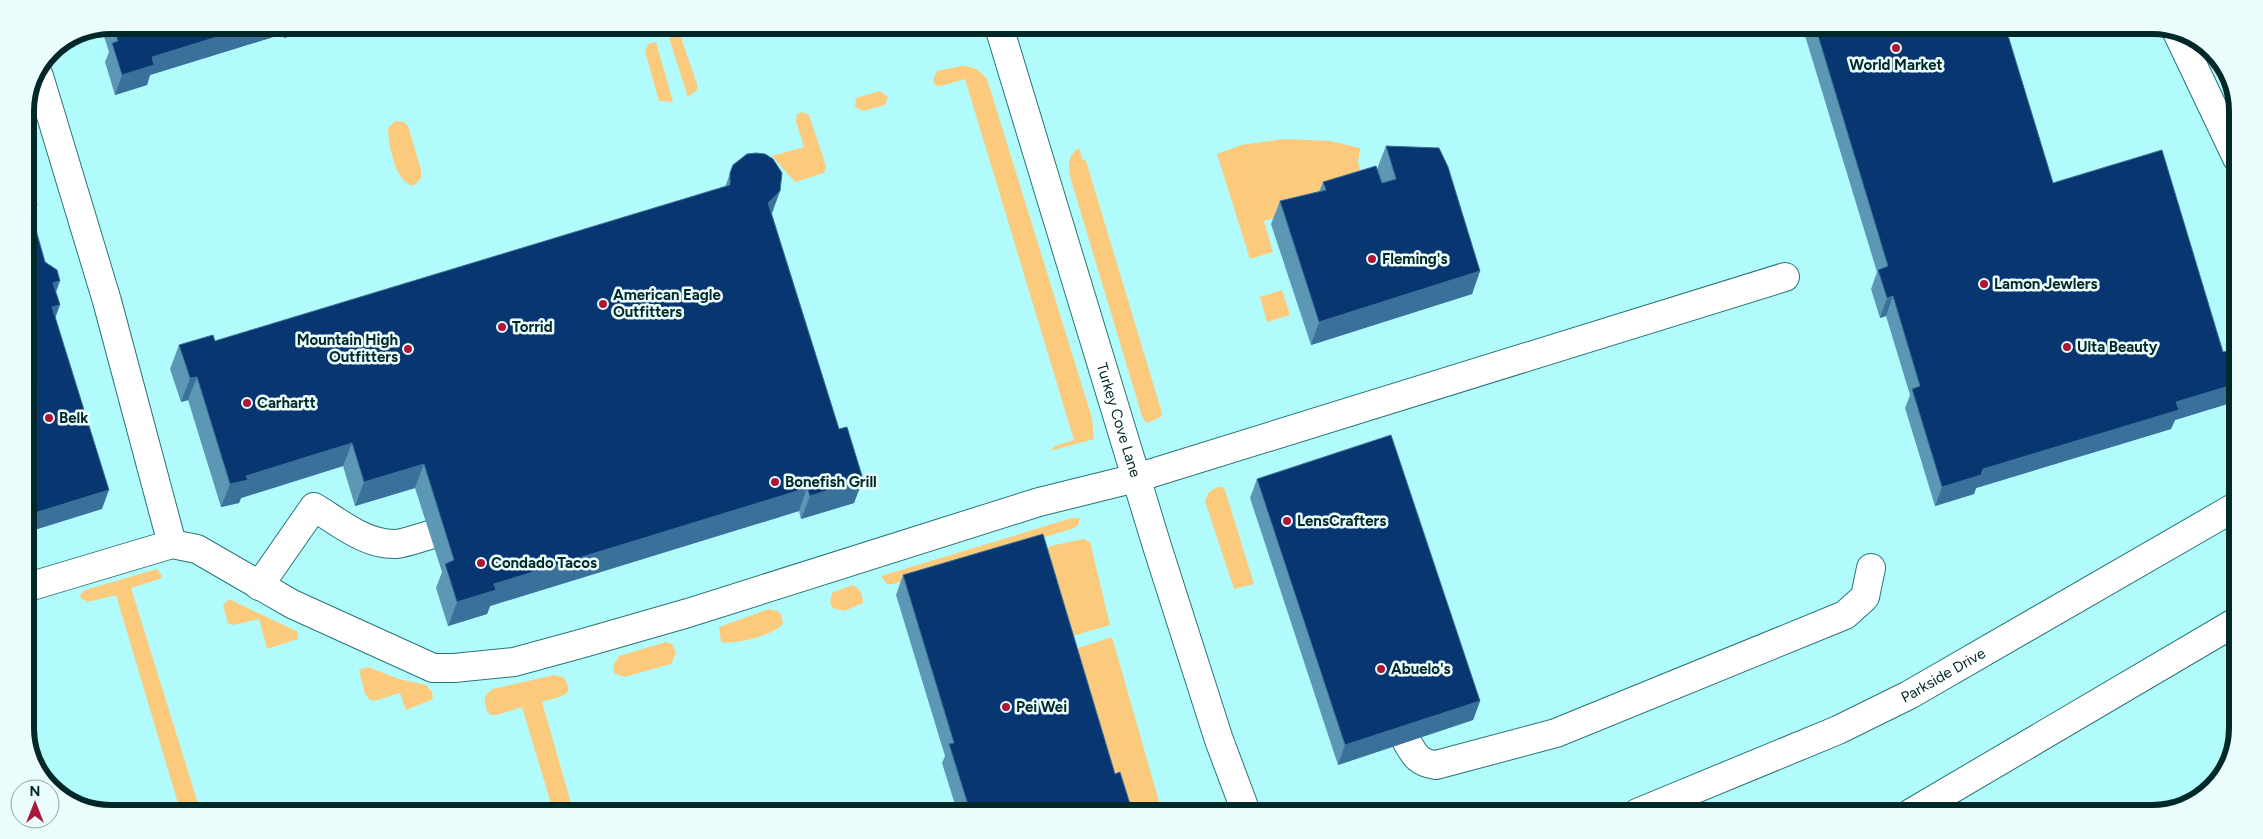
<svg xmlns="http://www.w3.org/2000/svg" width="2263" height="839" font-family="Figtree,sans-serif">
<rect width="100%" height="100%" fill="#b2fbfc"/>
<g fill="#fcca7d">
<path d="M 680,35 L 697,84 L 697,90 L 688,97 L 669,38 Z"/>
<path d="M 656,42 L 673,102 L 659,101 L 645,51 L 648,44 Z"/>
<path d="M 961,66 C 973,66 980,70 987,79 L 1092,418 L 1094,439 L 1050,451 L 1055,446 L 1074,440 L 965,79 L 941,86 L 935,85 L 933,80 L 937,71 Z"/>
<path d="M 880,91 L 888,97 L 885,105 L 863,111 L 855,107 L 856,98 Z"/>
<path d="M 802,112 L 809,115 L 826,166 L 824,173 L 795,182 L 772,156 L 804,147 L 796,121 L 797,114 Z"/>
<path d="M 395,121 L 404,122 L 408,126 L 421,170 L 421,178 L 415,185 C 396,188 388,142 388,128 Z"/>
<path d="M 1285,139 L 1330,141 L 1360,148 L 1358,163 L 1365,187 L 1307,208 L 1264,221 L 1273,252 L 1250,259 L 1217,154 L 1241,145 Z"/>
<path d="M 1079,148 L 1082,159 L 1086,161 L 1162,413 L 1161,417 L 1146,423 L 1142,416 L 1071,180 C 1068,167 1067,155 1079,148 Z"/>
<path d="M 1282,290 L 1290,315 L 1267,322 L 1260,297 Z"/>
<path d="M 1218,487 L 1223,487 L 1225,490 L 1254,584 L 1234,589 L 1205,501 L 1209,492 Z"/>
<path d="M 1072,518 L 1080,518 L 1078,525 L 1074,528 L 893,584 L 887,584 L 881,576 Z"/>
<path d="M 1084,539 L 1090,542 L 1110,625 L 1069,637 L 1046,550 L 1050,546 Z"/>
<path d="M 157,569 L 162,576 L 160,579 L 131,588 L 200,810 L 180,810 L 116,595 L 88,602 L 81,598 L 80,595 L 85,590 Z"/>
<path d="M 852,585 C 861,589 862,594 863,603 L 844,611 L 833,608 L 830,603 L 832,593 Z"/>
<path d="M 229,599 L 298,632 L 298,639 L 267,649 L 259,619 L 233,625 L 228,623 L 223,605 Z"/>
<path d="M 769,609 L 777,611 L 781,614 L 783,623 C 776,635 734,645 721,642 L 719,627 Z"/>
<path d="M 1112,637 L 1162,812 L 1119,812 L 1066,652 Z"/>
<path d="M 666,642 L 672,644 L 676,653 L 671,664 L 624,677 L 614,673 L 613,666 L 619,656 Z"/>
<path d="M 368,667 L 399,679 L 426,685 L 432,692 L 433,697 L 431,700 L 406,710 L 400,693 L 374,701 L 369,699 L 365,694 L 359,670 Z"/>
<path d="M 554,675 L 563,677 C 579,697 556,697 542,702 L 573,810 L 553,810 L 522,707 L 497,715 L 490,715 C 483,706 482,695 493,689 Z"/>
</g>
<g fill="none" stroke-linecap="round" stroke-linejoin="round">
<defs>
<g id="minor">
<path id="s1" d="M 999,27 L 1156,543 L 1219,740 L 1246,812"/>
<path d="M 2176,30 L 2237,158"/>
<path d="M 39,76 L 107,301 L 172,544"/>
<path d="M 259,586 L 314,507 C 339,522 365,545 396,544 C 406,543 419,538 430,535"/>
<path d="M 25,588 L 172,544 L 197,549 L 292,604 L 433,668 L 454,668 L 514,662 L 580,644 L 688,613 L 1039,502 L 1136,478 L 1785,277"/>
<path d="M 1407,742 C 1415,756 1419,763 1436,765 L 1556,733 L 1845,615 L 1865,597 L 1871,568"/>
<path id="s2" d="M 1637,813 L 1838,730 L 1909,695 L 2235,507"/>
<path d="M 1911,813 L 2234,623"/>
</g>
</defs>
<use href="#minor" stroke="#2b7476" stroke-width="30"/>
<use href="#minor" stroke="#fff" stroke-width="28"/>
</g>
<g fill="#5c98b6">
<path d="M 111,25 L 326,25 L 284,38 L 283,34 L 150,75 L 147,85 L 115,95 L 105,62 L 109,52 L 101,27 Z"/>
<path d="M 1803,29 L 2006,29 L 2053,183 L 2234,402 L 2175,420 L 2171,429 L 1976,488 L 1974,494 L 1935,506 L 1905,408 L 1910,395 L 1886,316 L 1880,318 L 1871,289 L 1877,272 Z"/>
<path d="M 1386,146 L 1480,271 L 1472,294 L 1311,345 L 1271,224 L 1280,201 L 1319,192 L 1323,182 L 1377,169 Z"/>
<path d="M 733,165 L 780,191 L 772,214 L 839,429 L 863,479 L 854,503 L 801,519 L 799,511 L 490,606 L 487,614 L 448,626 L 436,588 L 442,572 L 415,488 L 355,506 L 343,466 L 241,498 L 239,503 L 221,507 L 188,400 L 181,402 L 170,369 L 179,345 L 215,341 L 725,187 Z"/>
<path d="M 1257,479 L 1480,701 L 1473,720 L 1338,765 L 1250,498 Z"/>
<path d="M 903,575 L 1115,774 L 1131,807 L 1129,812 L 957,811 L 942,763 L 945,756 L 896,595 Z"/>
</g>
<g fill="#3a719a">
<path d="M 256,25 L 286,25 L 283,34 L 150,75 L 147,85 L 115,95 L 122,75 L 152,57 Z"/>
<path d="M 289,25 L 326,25 L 284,38 Z"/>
<path d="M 780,191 L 771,214 L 768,203 Z"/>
<path d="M 1480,271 L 1472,294 L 1311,345 L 1319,322 Z"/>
<path d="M 60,281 L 53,300 L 53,283 Z"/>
<path d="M 1893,296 L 1886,316 L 1880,318 L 1887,298 Z"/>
<path d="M 60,305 L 53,324 L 52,307 Z"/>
<path d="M 197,377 L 188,400 L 181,402 L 190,378 Z"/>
<path d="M 2236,384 L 2236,398 L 2234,402 L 2175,420 L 2171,429 L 1976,488 L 1974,494 L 1935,506 L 1942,487 L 1983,469 L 2176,402 Z"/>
<path d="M 352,443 L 343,466 L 241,498 L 239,503 L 221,507 L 230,484 L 246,476 Z"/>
<path d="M 424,464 L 415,488 L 355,506 L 364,482 Z"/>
<path d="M 863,479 L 854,503 L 801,519 L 810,496 Z"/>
<path d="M 807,488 L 799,511 L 490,606 L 487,614 L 448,626 L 457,602 L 494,584 Z"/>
<path d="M 109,490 L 102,509 L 25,533 L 25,516 Z"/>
<path d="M 1480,701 L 1473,720 L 1338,765 L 1345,745 Z"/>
<path d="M 1131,807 L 1129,812 L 1116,812 Z"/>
</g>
<g fill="#073670" stroke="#3a719a">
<path d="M 113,25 L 256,25 L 152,57 L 154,65 L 122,75 L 112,43 L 118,41 Z"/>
<path d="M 1816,29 L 2006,29 L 2053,183 L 2162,150 L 2223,352 L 2232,350 L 2236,364 L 2236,384 L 2176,402 L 2179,410 L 1983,469 L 1981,475 L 1942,487 L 1912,389 L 1920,386 L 1893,296 L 1887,298 L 1878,270 L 1888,266 Z"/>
<path d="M 1386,146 L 1439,148 L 1448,167 L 1480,271 L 1319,322 L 1280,201 L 1326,190 L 1323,182 L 1376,166 L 1382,183 L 1396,179 Z"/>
<path d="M 756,153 L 765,154 L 773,159 L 782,173 L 780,191 L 768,203 L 839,429 L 847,427 L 863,479 L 810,496 L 807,488 L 494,584 L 496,590 L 457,602 L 445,564 L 454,560 L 424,464 L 364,482 L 352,443 L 246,476 L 248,480 L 230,484 L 197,377 L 190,378 L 179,345 L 213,335 L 215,341 L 730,185 L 730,173 L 733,165 L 747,154 Z"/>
<path d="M 25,190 L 27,196 L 34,194 L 37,205 L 32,216 L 45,262 L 57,270 L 60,281 L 53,283 L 60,305 L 52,307 L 109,490 L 25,516 Z"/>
<path d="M 1391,435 L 1480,701 L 1345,745 L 1257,479 Z"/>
<path d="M 1043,534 L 1115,774 L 1120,772 L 1131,807 L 1116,812 L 970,811 L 949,744 L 954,743 L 903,575 Z"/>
</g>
<g fill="#ac1637" stroke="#ebfcfc" stroke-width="2">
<circle cx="1896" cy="48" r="5"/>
<circle cx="1372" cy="259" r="5"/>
<circle cx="1984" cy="284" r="5"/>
<circle cx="603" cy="304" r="5"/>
<circle cx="502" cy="327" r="5"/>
<circle cx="2067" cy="347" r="5"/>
<circle cx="408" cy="349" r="5"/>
<circle cx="247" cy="403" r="5"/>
<circle cx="49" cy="418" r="5"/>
<circle cx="775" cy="482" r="5"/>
<circle cx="1287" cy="521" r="5"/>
<circle cx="481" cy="563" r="5"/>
<circle cx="1381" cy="669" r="5"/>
<circle cx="1006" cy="707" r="5"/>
</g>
<g text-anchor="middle" stroke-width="5" stroke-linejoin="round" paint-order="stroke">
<g font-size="15" font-weight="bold" fill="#002829" stroke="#ebfcfc" text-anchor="start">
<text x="1896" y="70" text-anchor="middle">World Market</text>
<text x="1382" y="264">Fleming's</text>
<text x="1994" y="289">Lamon Jewlers</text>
<text x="613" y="300">American Eagle<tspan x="613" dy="17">Outfitters</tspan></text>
<text x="512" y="332">Torrid</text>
<text x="398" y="345" text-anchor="end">Mountain High<tspan x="398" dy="17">Outfitters</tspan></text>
<text x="2077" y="352">Ulta Beauty</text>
<text x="257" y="408">Carhartt</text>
<text x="59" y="423">Belk</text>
<text x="785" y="487">Bonefish Grill</text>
<text x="1297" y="526">LensCrafters</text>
<text x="491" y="568">Condado Tacos</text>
<text x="1391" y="674">Abuelo's</text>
<text x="1016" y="712">Pei Wei</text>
</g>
<g font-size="15" fill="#002829" stroke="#ebfcfc">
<text dy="5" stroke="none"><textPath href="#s1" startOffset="411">Turkey Cove Lane</textPath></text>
<text dy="5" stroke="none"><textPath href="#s2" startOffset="336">Parkside Drive</textPath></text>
</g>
</g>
<path d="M0 0H2263V839H0ZM111 34H2152A77 77 0 0 1 2229 111V728A77 77 0 0 1 2152 805H111A77 77 0 0 1 34 728V111A77 77 0 0 1 111 34Z" fill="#ebfcfc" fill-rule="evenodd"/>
<path fill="none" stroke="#002829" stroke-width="6" d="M111 34H2152A77 77 0 0 1 2229 111V728A77 77 0 0 1 2152 805H111A77 77 0 0 1 34 728V111A77 77 0 0 1 111 34Z"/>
<g transform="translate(35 804)"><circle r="24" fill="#ebfcfc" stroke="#8da7a8"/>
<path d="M0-4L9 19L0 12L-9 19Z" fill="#ac1637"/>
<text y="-8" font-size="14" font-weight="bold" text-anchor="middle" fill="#002829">N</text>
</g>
</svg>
